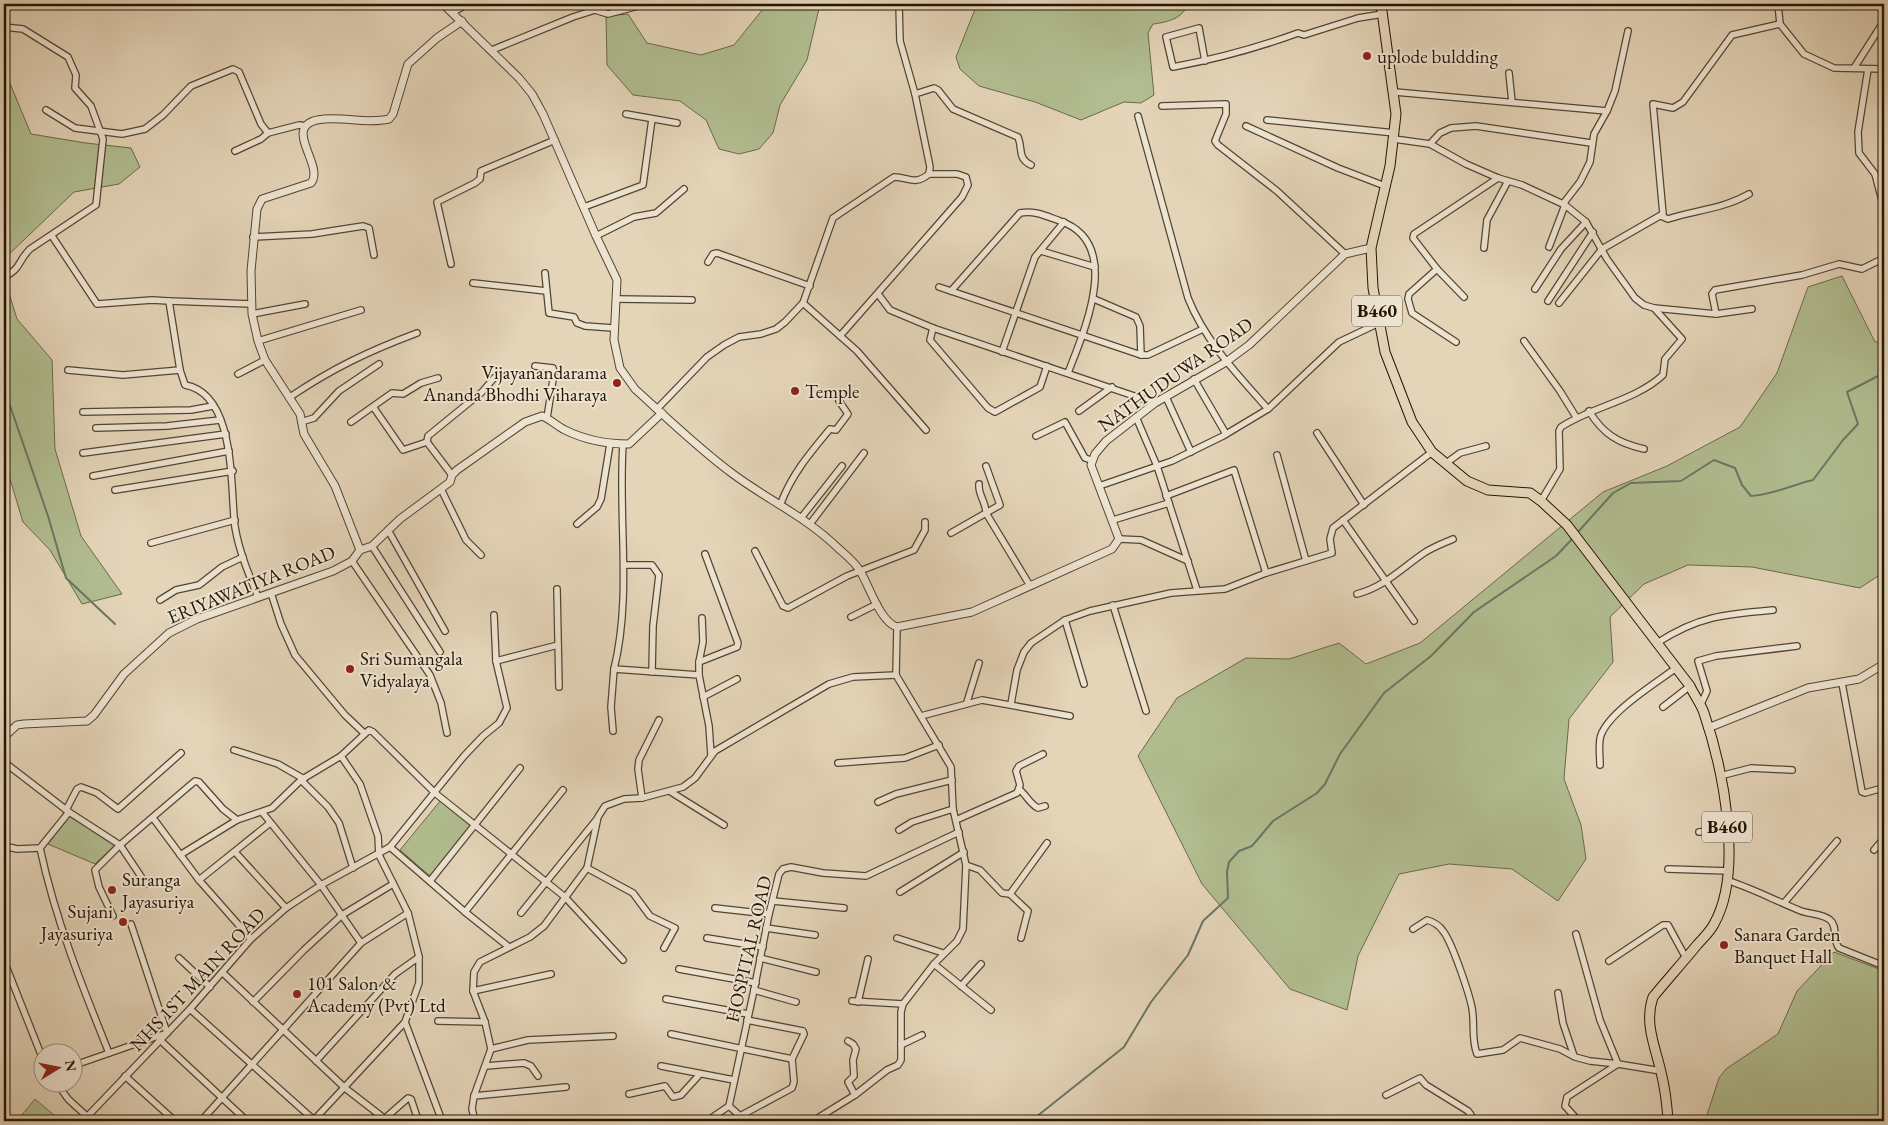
<svg xmlns="http://www.w3.org/2000/svg" width="1888" height="1125" font-family="'EB Garamond',serif">
<rect width="100%" height="100%" fill="#e4d4b8"/>
<filter id="stains"><feTurbulence type="fractalNoise" baseFrequency=".004" numOctaves="4"/><feColorMatrix values="0 0 0 0 .2 0 0 0 0 .09 0 0 0 0 .02 0 0 0 .5 -.17"/></filter>
<radialGradient id="worn" r=".72"><stop offset=".6" stop-color="#630" stop-opacity="0"/><stop offset="1" stop-color="#630" stop-opacity=".3"/></radialGradient>
<g fill="#b1bd90" stroke="#6a6948">
<path d="M 767,4 L 820,4 L 807,60 L 780,105 L 773,133 L 759,149 L 739,154 L 719,149 L 706,120 L 680,101 L 633,95 L 607,65 L 606,16 L 628,14 L 647,43 L 701,55 L 734,45 Z"/>
<path d="M 977,4 L 1188,4 C 1182,19 1168,22 1153,24 L 1148,33 L 1154,95 L 1141,103 L 1124,102 L 1081,120 L 1035,102 L 979,86 L 960,69 L 956,57 Z"/>
<path d="M 4,69 L 31,134 L 86,143 L 131,148 L 140,167 L 119,184 L 74,192 L 4,259 Z"/>
<path d="M 1842,276 L 1875,342 L 1884,342 L 1884,572 L 1860,588 L 1752,567 L 1688,565 L 1644,584 L 1610,617 L 1613,662 L 1569,719 L 1564,779 L 1581,825 L 1586,859 L 1558,901 L 1512,869 L 1449,864 L 1399,874 L 1358,956 L 1347,1010 L 1290,989 L 1202,884 L 1138,756 L 1177,698 L 1246,658 L 1289,659 L 1339,643 L 1366,664 L 1420,643 L 1603,492 L 1667,466 L 1740,427 L 1777,373 L 1808,287 Z"/>
<path d="M 4,277 L 17,319 L 52,360 L 55,449 L 81,536 L 122,594 L 82,604 L 50,550 L 23,522 L 4,459 Z"/>
<path d="M 441,800 L 471,825 L 430,876 L 400,850 Z"/>
<path d="M 69,816 L 115,845 L 95,864 L 48,844 Z"/>
<path d="M 1834,952 L 1884,971 L 1884,1121 L 1705,1121 L 1719,1078 L 1726,1069 L 1778,1034 L 1797,991 Z"/>
<path d="M 35,1099 L 61,1121 L 17,1121 Z"/>
</g>
<g fill="none" stroke-linecap="round" stroke-linejoin="round">
<g stroke="#697765" stroke-width="2">
<path d="M 4,388 L 48,516 L 66,578 L 115,624"/>
<path d="M 1578,532 L 1613,493 L 1631,483 L 1681,481 L 1714,460 L 1735,468 L 1742,485 L 1751,496 C 1772,495 1792,485 1813,480 L 1843,440 L 1858,424 L 1847,392 L 1884,373"/>
<path d="M 1031,1121 L 1124,1047 L 1151,1002 L 1188,955 L 1203,921 L 1228,898 L 1227,872 L 1229,862 L 1239,851 L 1252,846 L 1273,821 L 1317,793 L 1325,784 L 1340,754 L 1384,693 L 1431,656 L 1474,612 L 1556,556 L 1573,538"/>
</g>
<defs>
<g id="minor">
<path d="M 1778,4 L 1780,24 L 1804,54 L 1834,68 L 1884,69"/>
<path d="M 453,12 L 468,4"/>
<path d="M 4,27 L 23,29 L 68,57 L 76,75 L 75,88 L 91,106 L 103,139 L 96,205 L 30,249 C 17,262 22,268 4,277"/>
<path d="M 492,50 L 573,17 L 595,10 L 608,14 L 646,4"/>
<path d="M 1205,61 L 1199,28 L 1166,37 L 1173,67 C 1216,59 1257,48 1298,33 L 1304,35 L 1358,18 L 1383,14"/>
<path d="M 1854,68 L 1884,21"/>
<path d="M 1868,69 L 1858,132 L 1859,153 L 1875,174 L 1884,208"/>
<path d="M 1509,73 L 1512,102"/>
<path d="M 1395,92 L 1607,111 L 1594,134 L 1590,162 L 1580,182 L 1563,204"/>
<path d="M 915,94 L 934,88 L 938,90 L 953,109 L 1018,137 C 1023,149 1017,158 1031,165"/>
<path d="M 1162,106 L 1226,104 L 1226,114 L 1215,141 L 1218,145 L 1277,191 L 1345,254"/>
<path d="M 46,110 L 75,128 L 122,134 L 145,129 L 163,115 L 191,86 L 233,69 L 239,72 L 261,124 L 268,133 L 299,125 L 306,126"/>
<path d="M 1607,111 L 1615,91 L 1628,31"/>
<path d="M 626,114 L 677,123"/>
<path d="M 1138,116 L 1188,298 C 1205,341 1237,374 1268,409"/>
<path d="M 1267,120 L 1395,133"/>
<path d="M 1246,126 L 1338,168 L 1385,186"/>
<path d="M 1394,139 L 1430,144 L 1466,164 L 1498,178 L 1522,185 L 1565,205 L 1586,222 L 1607,259 L 1635,298 L 1644,305 L 1654,308 L 1682,339 L 1665,359 L 1663,375 C 1635,401 1593,406 1561,427 L 1559,431 L 1560,469 L 1541,501"/>
<path d="M 1430,144 L 1440,133 L 1451,128 L 1476,126 L 1591,143"/>
<path d="M 235,151 L 261,139 L 268,133"/>
<path d="M 584,207 L 643,185 L 652,119"/>
<path d="M 1661,216 L 1668,219 C 1695,210 1723,209 1749,194"/>
<path d="M 52,236 L 97,304 L 152,300 L 169,301 L 180,370 L 185,385 C 237,394 230,490 235,527 C 239,551 249,575 258,597"/>
<path d="M 596,236 L 634,217 L 656,213 L 684,189"/>
<path d="M 253,237 L 312,234 L 363,226 L 369,228 L 374,255"/>
<path d="M 1549,247 L 1565,205"/>
<path d="M 1484,248 L 1487,220 L 1508,181"/>
<path d="M 1041,251 L 1095,267"/>
<path d="M 708,262 L 713,254 L 717,253 L 810,286"/>
<path d="M 451,264 L 437,202 L 475,183 L 480,179 L 481,171 L 555,140"/>
<path d="M 1437,269 L 1464,297"/>
<path d="M 545,273 L 549,313 L 574,317 L 577,323 L 585,326 L 613,328"/>
<path d="M 473,283 L 546,291"/>
<path d="M 939,287 L 1141,355 L 1148,355 L 1203,329"/>
<path d="M 1535,289 L 1561,249 L 1586,222"/>
<path d="M 951,291 L 1020,213 C 1034,210 1046,216 1060,221 C 1124,243 1084,331 1068,373"/>
<path d="M 878,294 L 890,310 L 933,328 L 1155,403"/>
<path d="M 617,299 L 692,300"/>
<path d="M 1094,299 L 1136,317 L 1140,326 L 1141,355"/>
<path d="M 169,301 L 252,304"/>
<path d="M 1548,301 L 1593,232"/>
<path d="M 803,303 L 857,351 L 926,430"/>
<path d="M 1559,303 L 1602,249 L 1663,214 L 1653,104 L 1673,108 L 1683,102 L 1732,35 L 1780,24"/>
<path d="M 1654,308 L 1716,314 L 1752,309"/>
<path d="M 252,314 L 305,304"/>
<path d="M 1716,314 L 1712,294 L 1715,290 L 1802,275 L 1839,264 L 1862,269 L 1884,258"/>
<path d="M 933,328 L 930,340 L 988,408 L 995,412 L 1040,387 L 1047,366"/>
<path d="M 840,336 L 962,197 L 968,185 L 966,177 L 957,174 L 929,174"/>
<path d="M 258,341 L 361,310"/>
<path d="M 1524,341 L 1560,391 L 1576,417"/>
<path d="M 1456,342 L 1412,313 L 1408,299 L 1409,294 L 1437,269 L 1413,238 L 1414,234 L 1498,178"/>
<path d="M 1002,352 L 1035,257 L 1064,222"/>
<path d="M 535,366 L 553,368 L 554,373 L 547,418"/>
<path d="M 68,370 L 123,375 L 180,370"/>
<path d="M 238,374 L 265,360"/>
<path d="M 1194,379 L 1226,434"/>
<path d="M 290,397 C 333,368 369,351 417,333"/>
<path d="M 1166,397 L 1191,452"/>
<path d="M 374,408 L 403,450 L 427,442 L 452,475"/>
<path d="M 657,409 L 707,357 L 724,345 L 739,337 L 761,334 L 776,329 L 785,322 L 803,303 L 833,218 L 894,177 C 909,177 914,186 929,174 L 930,167 L 915,94 L 900,41 L 899,4"/>
<path d="M 1079,411 L 1112,387"/>
<path d="M 1589,411 C 1603,434 1618,443 1644,449"/>
<path d="M 83,412 L 191,410 L 213,406"/>
<path d="M 1136,417 L 1157,466 L 1197,590"/>
<path d="M 301,422 L 314,418 L 339,391 L 379,364"/>
<path d="M 351,422 L 392,393 L 403,394 L 421,383 L 438,378"/>
<path d="M 96,428 L 167,426 L 220,420"/>
<path d="M 1317,433 L 1364,505"/>
<path d="M 1036,436 L 1065,422 L 1085,458 L 1091,460"/>
<path d="M 427,442 L 428,436 L 482,392 L 494,378"/>
<path d="M 83,453 L 226,434"/>
<path d="M 1277,455 L 1306,561"/>
<path d="M 1445,464 L 1460,453 L 1486,446"/>
<path d="M 93,476 L 229,451"/>
<path d="M 979,484 C 978,495 986,502 986,513 L 1029,584"/>
<path d="M 1099,486 L 1172,461 L 1223,436 L 1268,409 L 1339,342 L 1379,323"/>
<path d="M 441,489 L 466,540 L 481,555"/>
<path d="M 115,490 L 233,471"/>
<path d="M 1166,496 L 1234,470 L 1266,573"/>
<path d="M 781,503 C 792,474 810,453 830,429 L 836,430 L 848,414 L 839,401"/>
<path d="M 801,518 L 842,466"/>
<path d="M 1113,520 L 1169,503"/>
<path d="M 1343,520 L 1414,621"/>
<path d="M 577,524 L 597,507 L 601,499 L 610,444"/>
<path d="M 810,524 L 864,453"/>
<path d="M 388,530 L 445,631"/>
<path d="M 951,533 L 1000,505 L 986,466"/>
<path d="M 1119,539 L 1141,540 L 1188,561"/>
<path d="M 151,543 L 235,520"/>
<path d="M 372,546 L 440,652"/>
<path d="M 755,551 L 783,606 L 788,608 L 847,576 L 914,550 L 925,530 L 925,522"/>
<path d="M 352,561 L 430,675 L 441,703 L 447,733"/>
<path d="M 624,565 L 652,565 L 659,575 L 653,626 L 652,672"/>
<path d="M 557,589 L 559,687"/>
<path d="M 271,593 L 281,624 L 295,655 L 345,715 L 364,733"/>
<path d="M 1357,594 C 1384,587 1402,568 1424,553 C 1433,547 1444,543 1453,539"/>
<path d="M 160,600 L 176,590 L 199,585 L 222,567 L 243,557"/>
<path d="M 1113,605 L 1146,711"/>
<path d="M 851,617 L 877,604"/>
<path d="M 1065,620 L 1084,684"/>
<path d="M 1657,643 C 1698,616 1726,614 1773,610"/>
<path d="M 496,661 L 558,645"/>
<path d="M 699,662 L 703,642 L 702,618"/>
<path d="M 614,669 C 632,596 618,519 623,444"/>
<path d="M 699,675 L 699,662 L 737,647 L 738,643 L 705,554"/>
<path d="M 1842,683 L 1862,792 L 1865,793 L 1879,789 L 1884,796"/>
<path d="M 703,697 L 737,679"/>
<path d="M 967,702 L 979,663"/>
<path d="M 1011,704 L 1017,670 L 1024,652 L 1031,643 L 1065,620 L 1090,611 L 1171,593 L 1225,589 L 1266,573 L 1332,553 L 1330,539 L 1333,528 L 1432,452"/>
<path d="M 1700,706 L 1707,691 L 1698,661 L 1716,656 L 1797,646"/>
<path d="M 1663,707 L 1690,686"/>
<path d="M 921,716 L 982,700 L 1070,716"/>
<path d="M 613,731 L 611,707 L 614,669 L 699,675 L 709,726 L 711,755"/>
<path d="M 234,750 L 278,764 L 304,779"/>
<path d="M 341,756 L 360,784 L 378,836 L 379,855 L 408,913 L 419,957 L 419,983 L 405,1022 L 442,1121"/>
<path d="M 4,762 L 69,812 L 120,845 L 146,884"/>
<path d="M 838,763 L 905,758 L 939,745"/>
<path d="M 1600,765 C 1600,756 1598,743 1601,735 C 1610,711 1656,683 1676,668"/>
<path d="M 1720,776 L 1751,768 L 1792,770"/>
<path d="M 301,780 L 328,807 L 339,823 L 353,868"/>
<path d="M 1020,790 C 1027,796 1030,804 1038,808 L 1045,806"/>
<path d="M 671,792 L 724,825"/>
<path d="M 642,798 L 638,769 L 639,760 L 659,720"/>
<path d="M 878,802 L 896,794 L 952,780"/>
<path d="M 66,810 L 77,789 L 81,787 L 97,793 L 118,809 L 181,753"/>
<path d="M 69,812 L 40,848 C 55,919 82,986 109,1053"/>
<path d="M 262,812 L 321,885 L 361,943"/>
<path d="M 153,818 L 199,880"/>
<path d="M 956,820 L 1017,793 L 1020,785 L 1016,771 L 1019,766 L 1043,754"/>
<path d="M 899,830 L 912,822 L 953,809"/>
<path d="M 1699,832 L 1727,829"/>
<path d="M 4,846 L 17,849 L 40,848"/>
<path d="M 390,847 L 465,912 L 563,790"/>
<path d="M 1874,850 L 1884,838"/>
<path d="M 235,852 L 286,908"/>
<path d="M 180,855 L 237,820"/>
<path d="M 966,865 L 980,870 L 1002,893 L 1010,894 L 1047,843"/>
<path d="M 587,868 L 633,893 L 650,916 L 675,928 L 664,948"/>
<path d="M 1668,869 L 1729,871"/>
<path d="M 430,881 L 520,768"/>
<path d="M 1729,881 C 1754,889 1776,901 1801,911 C 1809,914 1824,914 1830,920 C 1838,926 1832,940 1839,948 L 1884,966"/>
<path d="M 900,892 L 964,852"/>
<path d="M 1010,894 L 1028,911 L 1021,938"/>
<path d="M 773,901 L 844,908"/>
<path d="M 1784,903 L 1837,841"/>
<path d="M 715,908 L 769,914"/>
<path d="M 465,912 L 509,947"/>
<path d="M 521,913 L 597,819"/>
<path d="M 113,916 L 99,887 L 95,870 L 120,845 L 195,781 L 199,782 L 223,809 L 237,820 L 272,808 L 301,780 L 341,756 L 369,730 L 373,732 L 435,793 L 565,897 L 623,960"/>
<path d="M 766,928 L 815,935"/>
<path d="M 1413,929 L 1427,920 C 1434,922 1439,925 1443,931 C 1452,942 1469,993 1472,1008 C 1475,1023 1471,1039 1477,1054 L 1503,1050 L 1520,1038 L 1560,1049 L 1575,1057 L 1590,1061 L 1618,1064 L 1600,1020 L 1576,934"/>
<path d="M 707,938 L 763,947"/>
<path d="M 897,938 L 943,953"/>
<path d="M 251,939 L 199,880 L 270,823"/>
<path d="M 179,958 L 210,987"/>
<path d="M 760,958 L 816,972"/>
<path d="M 4,961 L 42,1057"/>
<path d="M 1609,961 L 1663,925 L 1668,925 L 1686,958"/>
<path d="M 934,964 L 991,1010"/>
<path d="M 679,969 L 756,983"/>
<path d="M 223,973 L 345,1088 L 385,1119"/>
<path d="M 961,986 L 981,964"/>
<path d="M 754,990 L 796,1002"/>
<path d="M 473,991 L 551,974"/>
<path d="M 1558,993 L 1563,1023 L 1574,1056"/>
<path d="M 666,999 L 748,1014"/>
<path d="M 852,1001 L 903,1004"/>
<path d="M 253,1002 L 304,950 L 342,915 L 393,884"/>
<path d="M 858,1002 L 868,959"/>
<path d="M 190,1009 L 314,1120"/>
<path d="M 438,1021 L 485,1022"/>
<path d="M 671,1034 L 792,1059"/>
<path d="M 160,1040 L 247,1121"/>
<path d="M 848,1041 L 853,1044 L 856,1049 L 853,1060 L 854,1076 L 848,1082 L 855,1095"/>
<path d="M 901,1045 L 922,1035"/>
<path d="M 491,1049 L 528,1040 L 613,1036"/>
<path d="M 316,1061 L 395,974 L 419,957"/>
<path d="M 72,1066 L 167,1033 L 131,924"/>
<path d="M 486,1066 L 524,1063 L 531,1066 L 538,1076"/>
<path d="M 661,1066 L 734,1080"/>
<path d="M 125,1076 L 175,1121"/>
<path d="M 56,1082 L 68,1099 L 92,1121"/>
<path d="M 629,1094 L 665,1086 L 673,1097 L 681,1095 L 700,1074"/>
<path d="M 1386,1095 L 1420,1078 L 1426,1085 L 1468,1111 L 1471,1115 L 1470,1121"/>
<path d="M 474,1096 L 566,1087"/>
<path d="M 729,1106 L 740,1116 L 792,1088 L 794,1082 L 792,1059 L 804,1034 L 803,1031 L 747,1020"/>
<path d="M 383,1120 L 408,1098 L 411,1099 L 417,1117"/>
<path d="M 83,1121 L 190,1009 L 251,939 L 286,908 L 321,885 L 390,847 L 464,756 L 483,736 L 499,723 L 507,708 L 496,661 L 494,615"/>
<path d="M 201,1121 L 361,943 L 408,913"/>
<path d="M 313,1121 L 405,1022"/>
<path d="M 475,1121 L 472,1109 L 474,1096 L 491,1049 L 485,1022 L 473,991 L 474,972 L 480,962 L 530,937 L 544,926 L 587,868 L 598,817 L 605,806 L 624,799 L 642,798 L 683,787 L 695,778 L 715,751 L 829,684 L 853,677 L 896,675"/>
<path d="M 707,1121 L 729,1106 L 754,990 L 769,914 L 779,874 L 783,869 L 791,867 L 823,873 L 866,876 L 959,832"/>
<path d="M 813,1121 L 855,1095 L 887,1070 L 898,1065 L 901,1060 L 901,1012 L 903,1004 L 934,964 L 957,941 L 963,929 L 966,865 L 953,809 L 951,767 L 896,675 L 897,627"/>
<path d="M 1575,1121 L 1575,1117 L 1565,1106 L 1567,1097 L 1618,1064 L 1661,1071"/>
</g>
<g id="tertiary">
<path d="M 443,4 L 519,78 L 532,94 L 543,114 L 596,236 L 617,280 L 614,340 L 620,368 L 635,389 C 667,418 699,449 733,474 C 768,500 808,518 839,549 C 846,555 855,562 860,571 C 869,585 880,622 897,627 L 972,612 L 1112,549 L 1119,539 L 1091,465 L 1095,454 L 1106,441 L 1155,403 L 1226,362 L 1249,345 L 1345,254 L 1371,248"/>
<path d="M 360,550 L 335,486 L 304,434 L 300,414 L 265,360 L 258,341 L 252,314 L 251,271 L 257,209 L 262,199 L 311,183 C 326,165 277,123 324,119 C 346,117 367,124 389,119 L 393,114 L 408,64 L 437,38 L 462,21"/>
<path d="M 1708,728 L 1808,688 L 1859,679 L 1884,664"/>
<path d="M 4,737 L 17,725 L 24,724 L 87,721 L 94,715 L 124,674 L 169,633 L 197,619 L 333,571 L 352,561 L 360,550 L 372,546 L 400,519 L 450,482 L 452,475 L 457,470 L 525,422 L 542,416 C 550,419 557,426 565,430 C 585,440 607,444 629,444 L 662,413"/>
</g>
<path id="primary" d="M 1381,4 L 1396,114 L 1390,166 L 1371,248 L 1373,288 L 1385,352 L 1412,422 L 1432,452 L 1467,481 L 1488,490 L 1530,493 L 1541,501 L 1567,525 L 1690,686 C 1694,695 1701,704 1704,713 C 1723,769 1744,871 1714,924 C 1710,932 1703,938 1697,945 C 1683,962 1668,979 1653,997 C 1644,1023 1655,1046 1661,1072 C 1665,1088 1667,1104 1668,1121"/>
</defs>
<use href="#minor" stroke="#54452f" stroke-width="8"/>
<use href="#tertiary" stroke="#54452f" stroke-width="9"/>
<use href="#primary" stroke="#241501" stroke-width="11"/>
<use href="#minor" stroke="#ede3d1" stroke-width="5.5"/>
<use href="#tertiary" stroke="#ede3d1" stroke-width="7"/>
<use href="#primary" stroke="#e4d4b8" stroke-width="9"/>
</g>
<g fill="#8f2418" stroke="#ede3d1" stroke-width="2">
<circle cx="1367" cy="56" r="5"/>
<circle cx="617" cy="383" r="5"/>
<circle cx="795" cy="391" r="5"/>
<circle cx="350" cy="669" r="5"/>
<circle cx="112" cy="890" r="5"/>
<circle cx="123" cy="922" r="5"/>
<circle cx="1724" cy="945" r="5"/>
<circle cx="297" cy="994" r="5"/>
</g>
<g text-anchor="middle" stroke-width="4" stroke-linejoin="round" paint-order="stroke">
<g fill="#ede3d1" stroke="#60533f" stroke-width="1">
<rect x="1352" y="295.5" width="50" height="31" rx="4"/>
<rect x="1702" y="811.5" width="50" height="31" rx="4"/>
</g>
<g font-size="18" font-weight="bold" fill="#241501">
<text x="1377" y="317">B460</text>
<text x="1727" y="833">B460</text>
</g>
<g font-size="19" fill="#241501" stroke="#ede3d1" text-anchor="start">
<text x="1377" y="63">uplode buldding</text>
<text x="607" y="379" text-anchor="end">Vijayanandarama<tspan x="607" dy="22">Ananda Bhodhi Viharaya</tspan></text>
<text x="805" y="398">Temple</text>
<text x="360" y="665">Sri Sumangala<tspan x="360" dy="22">Vidyalaya</tspan></text>
<text x="122" y="886">Suranga<tspan x="122" dy="22">Jayasuriya</tspan></text>
<text x="113" y="918" text-anchor="end">Sujani<tspan x="113" dy="22">Jayasuriya</tspan></text>
<text x="1734" y="941">Sanara Garden<tspan x="1734" dy="22">Banquet Hall</tspan></text>
<text x="307" y="990">101 Salon &amp;<tspan x="307" dy="22">Academy (Pvt) Ltd</tspan></text>
</g>
<g font-size="19" fill="#241501" stroke="#ede3d1">
<text transform="translate(1175 374) rotate(-35)" y="7">NATHUDUWA ROAD</text>
<text transform="translate(251 584) rotate(-22)" y="7">ERIYAWATIYA ROAD</text>
<text transform="translate(748 949) rotate(-77)" y="7">HOSPITAL ROAD</text>
<text transform="translate(197 979) rotate(-47)" y="7">NHS 1ST MAIN ROAD</text>
</g>
</g>
<rect width="1888" height="1125" fill="none" stroke="#e4d4b8" stroke-width="20"/>
<rect x="5" y="5" width="1878" height="1115" fill="none" stroke="#241501" stroke-width="2.5"/>
<rect x="10" y="10" width="1868" height="1105" fill="none" stroke="#241501"/>
<g transform="translate(58 1068) rotate(80)"><circle r="24" fill="#ede3d1" stroke="#9d917e"/>
<path d="M0-4L9 19L0 12L-9 19Z" fill="#8f2418"/>
<text y="-8" font-size="14" font-weight="bold" text-anchor="middle" fill="#241501">N</text>
</g>
<rect width="100%" height="100%" filter="url(#stains)"/>
<rect width="100%" height="100%" fill="url(#worn)"/>
</svg>
